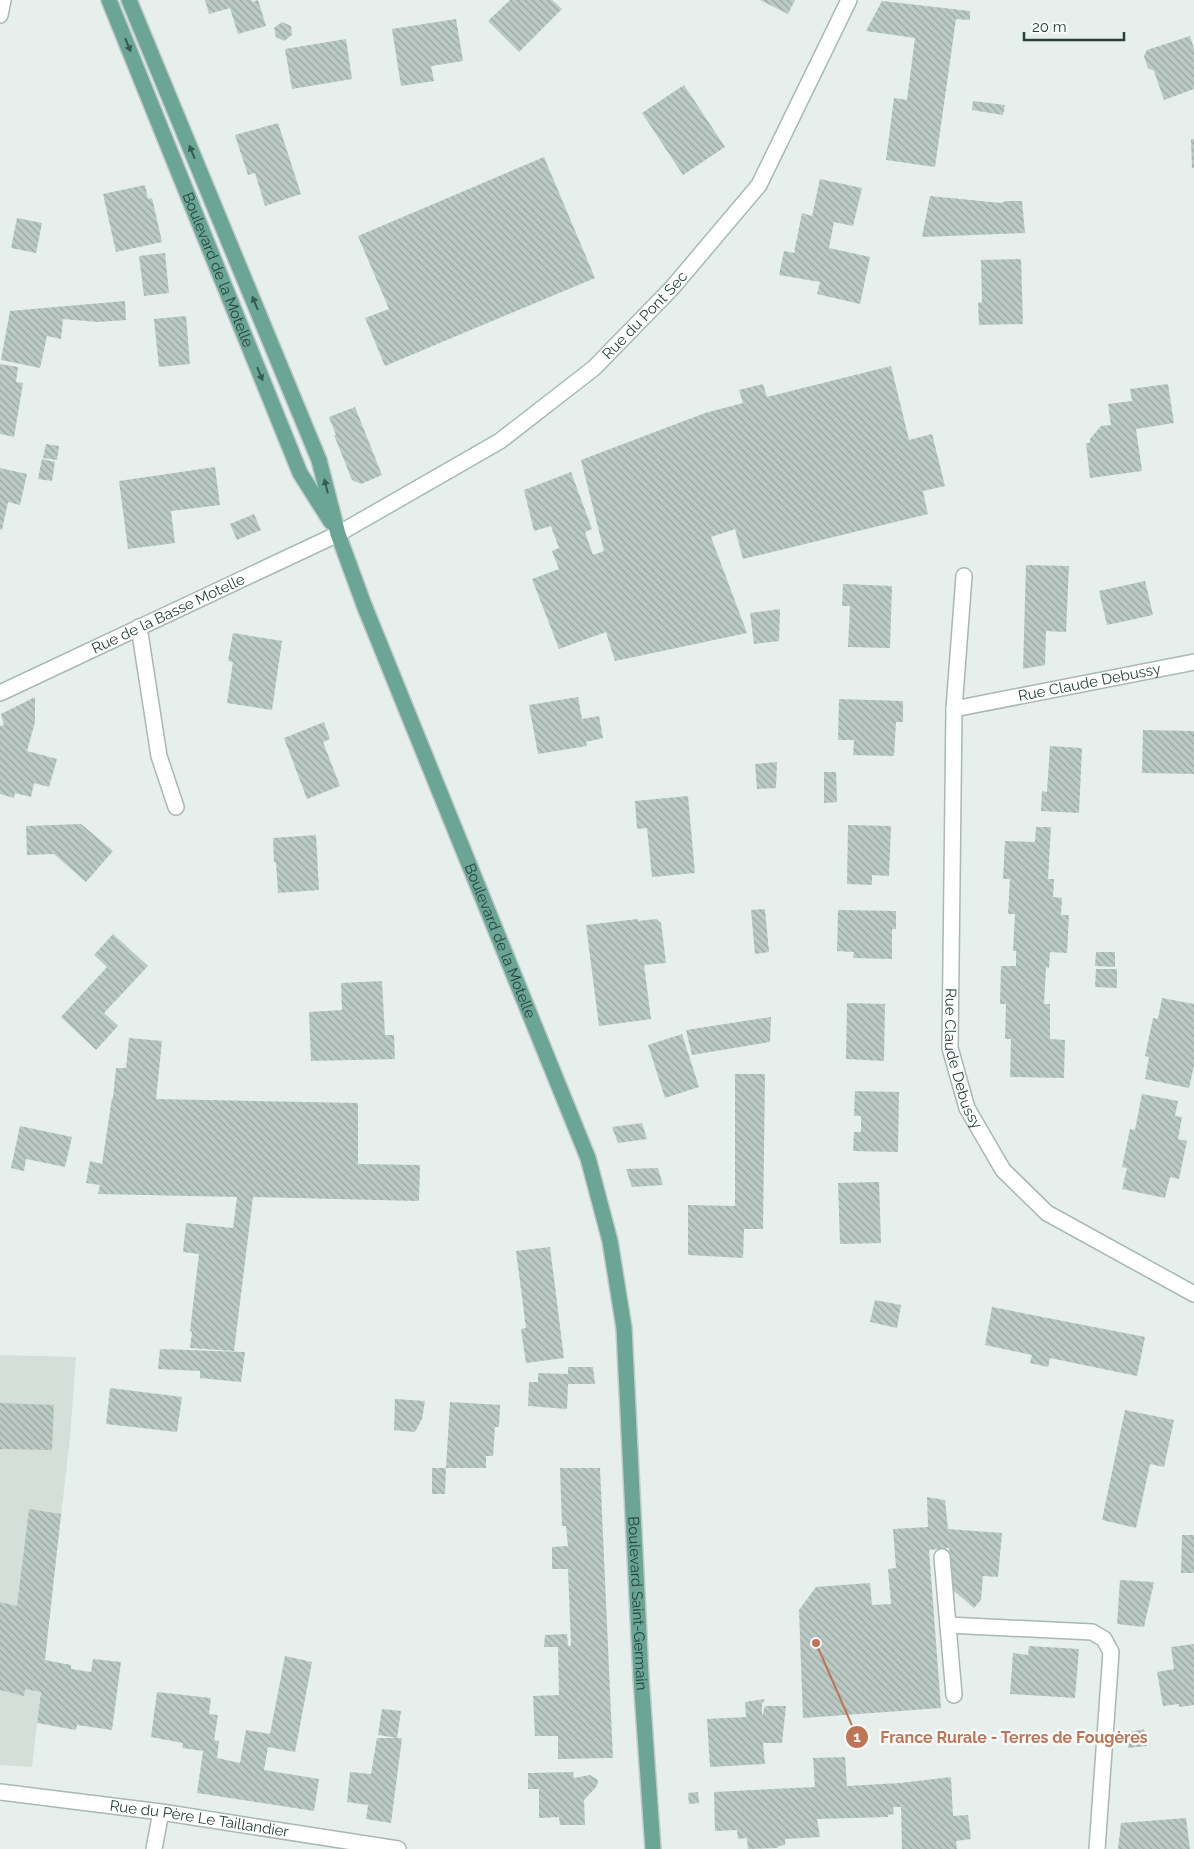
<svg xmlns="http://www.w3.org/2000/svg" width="1194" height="1849" font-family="Raleway,sans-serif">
<defs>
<pattern id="building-back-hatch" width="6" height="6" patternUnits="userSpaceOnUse" patternTransform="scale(1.25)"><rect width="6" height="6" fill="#bbcac4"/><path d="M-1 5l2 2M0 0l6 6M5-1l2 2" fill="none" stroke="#98a6a0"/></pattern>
</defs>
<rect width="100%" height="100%" fill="#e6efeb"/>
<path fill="#d4dfda" d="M 0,1355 L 76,1357 L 70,1438 L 32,1767 L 0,1765 Z"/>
<g fill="url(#building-back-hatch)">
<path d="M 205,0 L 252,0 L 252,2 L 258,0 L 266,26 L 238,34 L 230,8 L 209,14 Z"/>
<path d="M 510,0 L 552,0 L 562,9 L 519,52 L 488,21 Z"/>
<path d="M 760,0 L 795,0 L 788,14 Z"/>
<path d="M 882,1 L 970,11 L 970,20 L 956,19 L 935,167 L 886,160 L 894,98 L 907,100 L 915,38 L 866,31 Z"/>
<path d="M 456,19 L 463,61 L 431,66 L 434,81 L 401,86 L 392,29 Z"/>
<path d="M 282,22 L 291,26 L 292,35 L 284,41 L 276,37 L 274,28 Z"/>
<path d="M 1190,36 L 1194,49 L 1194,89 L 1164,100 L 1154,71 L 1148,68 L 1144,56 L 1147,50 Z"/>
<path d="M 346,39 L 352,79 L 292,89 L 285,49 Z"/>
<path d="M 684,85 L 725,147 L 683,175 L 642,113 Z"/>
<path d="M 973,101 L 1005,105 L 1003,115 L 972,110 Z"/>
<path d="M 278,123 L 301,194 L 265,206 L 255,173 L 248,175 L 235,135 Z"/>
<path d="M 1191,139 L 1194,139 L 1194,168 L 1192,168 Z"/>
<path d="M 544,157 L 595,278 L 385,366 L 365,318 L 389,309 L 358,236 Z"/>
<path d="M 820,179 L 862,188 L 853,226 L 834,222 L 829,248 L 870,257 L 860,304 L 817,294 L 820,282 L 779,275 L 784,251 L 794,253 L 802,213 L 812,216 Z"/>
<path d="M 145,185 L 148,199 L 152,198 L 162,242 L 116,252 L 103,194 Z"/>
<path d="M 930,196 L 1001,203 L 1006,201 L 1022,201 L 1025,233 L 922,237 Z"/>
<path d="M 17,218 L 42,223 L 36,253 L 11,248 Z"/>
<path d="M 165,253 L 169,293 L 144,296 L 139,256 Z"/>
<path d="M 1021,259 L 1023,324 L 979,325 L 978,303 L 982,302 L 981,260 Z"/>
<path d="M 125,301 L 126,320 L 98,322 L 63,319 L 61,339 L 47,336 L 40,368 L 1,360 L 10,311 Z"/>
<path d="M 186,316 L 190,364 L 159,367 L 154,319 Z"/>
<path d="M 0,364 L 18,367 L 16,382 L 23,383 L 14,437 L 0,434 Z"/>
<path d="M 891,366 L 909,440 L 932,434 L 945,486 L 923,491 L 928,514 L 743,559 L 735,529 L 711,537 L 747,633 L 615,661 L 606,632 L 559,649 L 532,579 L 559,569 L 552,551 L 559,548 L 551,526 L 534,531 L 524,490 L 571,472 L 592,529 L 585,532 L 593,555 L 604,551 L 581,460 L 705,413 L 743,403 L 739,390 L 763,384 L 767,397 Z"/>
<path d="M 1168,384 L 1174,423 L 1136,429 L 1142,471 L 1090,478 L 1086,443 L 1090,443 L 1090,439 L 1101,426 L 1111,425 L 1108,404 L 1132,401 L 1130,389 Z"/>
<path d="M 355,407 L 382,475 L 361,484 L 352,480 L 334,435 L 336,435 L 329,417 Z"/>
<path d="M 46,444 L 59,446 L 57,460 L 43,458 Z"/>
<path d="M 42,459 L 55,462 L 52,481 L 38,479 Z"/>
<path d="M 215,467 L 220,505 L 171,511 L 175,543 L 128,549 L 119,481 Z"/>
<path d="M 0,468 L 27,474 L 20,505 L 8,502 L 2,530 L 0,529 Z"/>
<path d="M 254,514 L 261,530 L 237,540 L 230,524 Z"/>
<path d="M 1026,565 L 1069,566 L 1066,632 L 1046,631 L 1045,665 L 1023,669 Z"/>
<path d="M 1145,581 L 1153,615 L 1107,625 L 1099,591 Z"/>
<path d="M 843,584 L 892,586 L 890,648 L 848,647 L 850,606 L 842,606 Z"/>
<path d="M 780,609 L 779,641 L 754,644 L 750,613 Z"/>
<path d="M 233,633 L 282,641 L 272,710 L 227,703 L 233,662 L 228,661 Z"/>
<path d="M 35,697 L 35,722 L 27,751 L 57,759 L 49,787 L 34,783 L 31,797 L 15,793 L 14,798 L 0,794 L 0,726 L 4,725 L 1,714 Z"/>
<path d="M 578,697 L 582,719 L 599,716 L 603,738 L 586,742 L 587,746 L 538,754 L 529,705 Z"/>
<path d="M 839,699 L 903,701 L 903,722 L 896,722 L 894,756 L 853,755 L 854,740 L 838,740 Z"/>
<path d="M 324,722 L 330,739 L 323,742 L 340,786 L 307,799 L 284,738 Z"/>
<path d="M 1143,730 L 1194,731 L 1194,774 L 1142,773 Z"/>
<path d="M 1050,746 L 1082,748 L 1079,813 L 1041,811 L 1042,791 L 1047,792 Z"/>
<path d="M 777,762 L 776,788 L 757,789 L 755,764 Z"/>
<path d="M 824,772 L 836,772 L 837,802 L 824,803 Z"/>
<path d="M 688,796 L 695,873 L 652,877 L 647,828 L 637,829 L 635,801 Z"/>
<path d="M 81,824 L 113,851 L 86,882 L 54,854 L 27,855 L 26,826 Z"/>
<path d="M 848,825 L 891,826 L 889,876 L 872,875 L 872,885 L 847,884 Z"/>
<path d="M 1036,827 L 1051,827 L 1048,879 L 1054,879 L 1053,897 L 1062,898 L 1061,915 L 1069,915 L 1067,953 L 1050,952 L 1049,968 L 1046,967 L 1044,1004 L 1050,1004 L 1050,1039 L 1065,1040 L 1064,1078 L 1010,1077 L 1011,1039 L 1005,1039 L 1006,1004 L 1000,1004 L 1001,966 L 1016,966 L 1016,951 L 1013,951 L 1015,914 L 1008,914 L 1010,879 L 1003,879 L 1005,841 L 1035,842 Z"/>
<path d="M 316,835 L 319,890 L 278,893 L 276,862 L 274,862 L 273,838 Z"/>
<path d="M 765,909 L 769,952 L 755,954 L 751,910 Z"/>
<path d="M 838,910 L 896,911 L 896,929 L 892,929 L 892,959 L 853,958 L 854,952 L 837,951 Z"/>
<path d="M 638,919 L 638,921 L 656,919 L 661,923 L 666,963 L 644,965 L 651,1019 L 599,1026 L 586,925 Z"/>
<path d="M 113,934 L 148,966 L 104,1013 L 118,1026 L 96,1050 L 61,1017 L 107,967 L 94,955 Z"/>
<path d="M 1096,952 L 1115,952 L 1115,967 L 1095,966 Z"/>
<path d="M 1096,969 L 1117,969 L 1117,988 L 1095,987 Z"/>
<path d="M 382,981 L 385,1035 L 394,1035 L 395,1059 L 311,1061 L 309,1012 L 342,1010 L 341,983 Z"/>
<path d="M 1162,998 L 1194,1004 L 1194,1066 L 1189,1088 L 1145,1079 L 1149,1057 L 1145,1056 L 1153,1018 L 1158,1019 Z"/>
<path d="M 847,1003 L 885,1004 L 884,1061 L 846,1059 Z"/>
<path d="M 771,1017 L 770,1042 L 692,1055 L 686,1030 Z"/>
<path d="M 682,1034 L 699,1087 L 665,1098 L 648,1045 Z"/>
<path d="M 129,1038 L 162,1041 L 156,1099 L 358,1103 L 358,1164 L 420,1165 L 419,1201 L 253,1197 L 234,1351 L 190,1348 L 192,1332 L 190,1331 L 199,1254 L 183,1252 L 186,1223 L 233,1228 L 237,1197 L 98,1194 L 100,1185 L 86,1183 L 90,1161 L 102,1164 L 112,1098 L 113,1098 L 116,1068 L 126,1068 Z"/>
<path d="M 735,1074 L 765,1074 L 763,1229 L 744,1229 L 743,1258 L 688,1255 L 688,1205 L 735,1206 Z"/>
<path d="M 855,1091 L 899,1092 L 898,1152 L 853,1151 L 854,1132 L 861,1132 L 861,1116 L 854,1116 Z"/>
<path d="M 1142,1094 L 1178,1101 L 1175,1116 L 1182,1117 L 1178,1139 L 1187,1141 L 1179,1179 L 1170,1177 L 1165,1198 L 1122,1189 L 1127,1168 L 1122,1167 L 1130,1129 L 1135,1130 Z"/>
<path d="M 642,1123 L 647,1139 L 618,1143 L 612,1127 Z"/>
<path d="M 20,1126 L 72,1137 L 65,1167 L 26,1159 L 24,1171 L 11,1168 Z"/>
<path d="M 658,1168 L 663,1185 L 632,1187 L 626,1169 Z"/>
<path d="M 879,1182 L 881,1243 L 840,1244 L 838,1183 Z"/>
<path d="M 550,1247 L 564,1358 L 526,1363 L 521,1329 L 526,1328 L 516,1251 Z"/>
<path d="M 875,1300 L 901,1305 L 897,1328 L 870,1322 Z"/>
<path d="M 992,1307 L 1145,1337 L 1137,1376 L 1050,1358 L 1048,1367 L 1030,1363 L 1032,1355 L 985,1345 Z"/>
<path d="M 160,1349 L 245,1352 L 241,1382 L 200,1378 L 200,1371 L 158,1369 Z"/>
<path d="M 568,1367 L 593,1367 L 595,1384 L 568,1384 L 567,1409 L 528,1406 L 529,1382 L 538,1382 L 538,1373 L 568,1374 Z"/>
<path d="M 110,1388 L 182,1397 L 177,1432 L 106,1424 Z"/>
<path d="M 395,1399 L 425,1401 L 422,1419 L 415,1432 L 394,1430 Z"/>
<path d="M 450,1402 L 500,1405 L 499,1427 L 495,1427 L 493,1456 L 486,1456 L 486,1468 L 446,1468 Z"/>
<path d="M 0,1403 L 54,1405 L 52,1450 L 0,1449 Z"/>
<path d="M 1125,1410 L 1174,1420 L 1164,1467 L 1150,1464 L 1136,1528 L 1102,1520 Z"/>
<path d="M 432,1468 L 446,1468 L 445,1494 L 432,1494 Z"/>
<path d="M 560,1468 L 600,1468 L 613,1758 L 558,1759 L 558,1736 L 535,1736 L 533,1696 L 559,1695 L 558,1647 L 544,1647 L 545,1635 L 567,1634 L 568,1646 L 571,1646 L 568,1569 L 552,1569 L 552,1547 L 568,1546 L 566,1526 L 562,1526 Z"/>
<path d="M 927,1497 L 945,1500 L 948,1529 L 1002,1533 L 998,1577 L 983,1576 L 981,1600 L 974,1608 L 953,1590 L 949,1548 L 929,1550 L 941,1708 L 803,1718 L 799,1610 L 816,1587 L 870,1583 L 872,1605 L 891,1604 L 888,1569 L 896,1568 L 893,1529 L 928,1527 Z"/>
<path d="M 29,1509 L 61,1514 L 45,1660 L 71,1665 L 71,1669 L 91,1672 L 93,1659 L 121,1662 L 112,1730 L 77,1725 L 76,1730 L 37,1723 L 41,1692 L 25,1689 L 24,1696 L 0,1690 L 0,1602 L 17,1606 Z"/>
<path d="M 1182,1535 L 1194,1535 L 1194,1573 L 1181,1573 Z"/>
<path d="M 1120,1580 L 1154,1582 L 1144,1627 L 1117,1624 Z"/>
<path d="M 1194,1644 L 1194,1705 L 1179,1707 L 1179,1704 L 1163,1706 L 1157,1672 L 1174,1669 L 1171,1647 Z"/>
<path d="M 1029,1646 L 1079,1649 L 1075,1698 L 1010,1694 L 1013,1653 L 1028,1655 Z"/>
<path d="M 285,1656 L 312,1662 L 295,1752 L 268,1747 L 264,1770 L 319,1779 L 314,1811 L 197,1793 L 203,1751 L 182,1748 L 183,1743 L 151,1737 L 157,1692 L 211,1698 L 209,1714 L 218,1715 L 214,1740 L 219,1741 L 217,1758 L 240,1763 L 246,1730 L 270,1734 Z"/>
<path d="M 765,1699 L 762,1704 L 762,1717 L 765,1706 L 786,1706 L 782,1743 L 763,1743 L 765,1764 L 710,1767 L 707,1719 L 746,1717 L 745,1702 Z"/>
<path d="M 382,1709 L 401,1711 L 397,1738 L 378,1735 Z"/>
<path d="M 1144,1729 L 1147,1746 L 1128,1748 L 1130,1732 Z"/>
<path d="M 377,1738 L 402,1738 L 391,1823 L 366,1819 L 368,1805 L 347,1802 L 350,1772 L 371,1774 Z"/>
<path d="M 845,1757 L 847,1786 L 900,1783 L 951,1777 L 953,1816 L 968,1815 L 971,1839 L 956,1841 L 957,1849 L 902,1849 L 901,1807 L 893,1807 L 894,1814 L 888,1815 L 888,1817 L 817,1819 L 820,1837 L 785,1839 L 785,1845 L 778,1846 L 778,1848 L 748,1849 L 747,1838 L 738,1839 L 737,1830 L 715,1831 L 714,1792 L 815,1787 L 813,1758 Z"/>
<path d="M 573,1772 L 574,1778 L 590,1775 L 598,1780 L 597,1786 L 584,1800 L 585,1825 L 560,1825 L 559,1817 L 539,1818 L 539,1789 L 528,1789 L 528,1773 Z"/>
<path d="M 698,1792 L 699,1803 L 689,1804 L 688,1793 Z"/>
<path d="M 1186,1818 L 1190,1849 L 1118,1849 L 1121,1823 Z"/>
</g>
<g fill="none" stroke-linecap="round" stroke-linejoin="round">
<defs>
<g id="street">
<path d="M 0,15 L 3,0"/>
<path id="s1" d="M 964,576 L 954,709 L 950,1048 L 967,1108 L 1003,1170 L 1047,1213 L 1194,1294"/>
<path d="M 139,627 L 159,756 L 176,807"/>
<path id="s2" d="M 0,693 L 338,534"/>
<path id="s3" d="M 954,709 L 1194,662"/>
<path d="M 942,1557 L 954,1695"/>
<path d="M 948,1625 L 1092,1632 L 1104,1639 L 1111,1652 L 1097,1849"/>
<path id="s4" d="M 0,1792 L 161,1812 L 398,1849"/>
<path d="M 154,1849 L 161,1812"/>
</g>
<g id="secondary">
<path id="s5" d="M 338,534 L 500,441 L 594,368 L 672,288 L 759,185 L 849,0"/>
</g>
<g id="primary">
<path id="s6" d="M 109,0 L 300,473 L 331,522"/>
<path id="s7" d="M 129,0 L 319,460 L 338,534 L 364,605 L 588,1158 L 610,1241 L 624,1328 L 641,1677 L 653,1849"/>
</g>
</defs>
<use href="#street" stroke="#a8b8b2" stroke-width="18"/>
<use href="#secondary" stroke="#a4bbb3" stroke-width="18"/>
<use href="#primary" stroke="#c2cac8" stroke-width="18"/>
<use href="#street" stroke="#fff" stroke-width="15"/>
<use href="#secondary" stroke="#fff" stroke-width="15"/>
<use href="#primary" stroke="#6aa596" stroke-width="15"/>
</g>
<defs><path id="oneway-solid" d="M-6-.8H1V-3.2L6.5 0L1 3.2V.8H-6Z" transform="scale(1.25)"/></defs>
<g fill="#365b51">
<use href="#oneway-solid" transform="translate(128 45) rotate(68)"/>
<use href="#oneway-solid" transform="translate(192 152) rotate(-112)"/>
<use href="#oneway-solid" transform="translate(255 303) rotate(-112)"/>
<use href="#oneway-solid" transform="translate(260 374) rotate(68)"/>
<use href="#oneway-solid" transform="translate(326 486) rotate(-104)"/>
</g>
<g text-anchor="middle" stroke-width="4.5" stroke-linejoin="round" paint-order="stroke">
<g font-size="15" fill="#24423a" stroke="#f7fbf9">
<text dy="5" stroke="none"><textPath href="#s6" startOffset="291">Boulevard de la Motelle</textPath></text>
<text dy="5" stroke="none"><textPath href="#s5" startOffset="379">Rue du Pont Sec</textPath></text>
<text dy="5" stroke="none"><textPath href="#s2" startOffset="186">Rue de la Basse Motelle</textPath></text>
<text dy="5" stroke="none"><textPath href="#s3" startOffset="138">Rue Claude Debussy</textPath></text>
<text dy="5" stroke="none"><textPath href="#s7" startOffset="1012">Boulevard de la Motelle</textPath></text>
<text dy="5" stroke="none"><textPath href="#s1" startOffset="485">Rue Claude Debussy</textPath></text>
<text dy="5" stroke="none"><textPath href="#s7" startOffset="1696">Boulevard Saint-Germain</textPath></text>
<text dy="5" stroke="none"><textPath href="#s4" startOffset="201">Rue du Père Le Taillandier</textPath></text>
</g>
</g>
<path fill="none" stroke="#c07456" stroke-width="2" d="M816 1643L857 1737"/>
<g fill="#c07456" stroke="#f7fbf9" stroke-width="2">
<circle cx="816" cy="1643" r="5"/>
<circle cx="857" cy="1737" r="12"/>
</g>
<g font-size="15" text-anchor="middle" font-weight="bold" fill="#fff">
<text x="857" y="1742">1</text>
</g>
<g font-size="16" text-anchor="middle" font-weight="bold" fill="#c07456" stroke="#f7fbf9" stroke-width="4.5" stroke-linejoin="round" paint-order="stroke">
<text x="1014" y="1743">France Rurale - Terres de Fougères</text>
</g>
<path d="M1024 32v8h100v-8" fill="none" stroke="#24423a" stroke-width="2.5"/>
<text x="1032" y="32" font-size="15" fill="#24423a" stroke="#f7fbf9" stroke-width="4" paint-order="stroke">20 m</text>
</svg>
